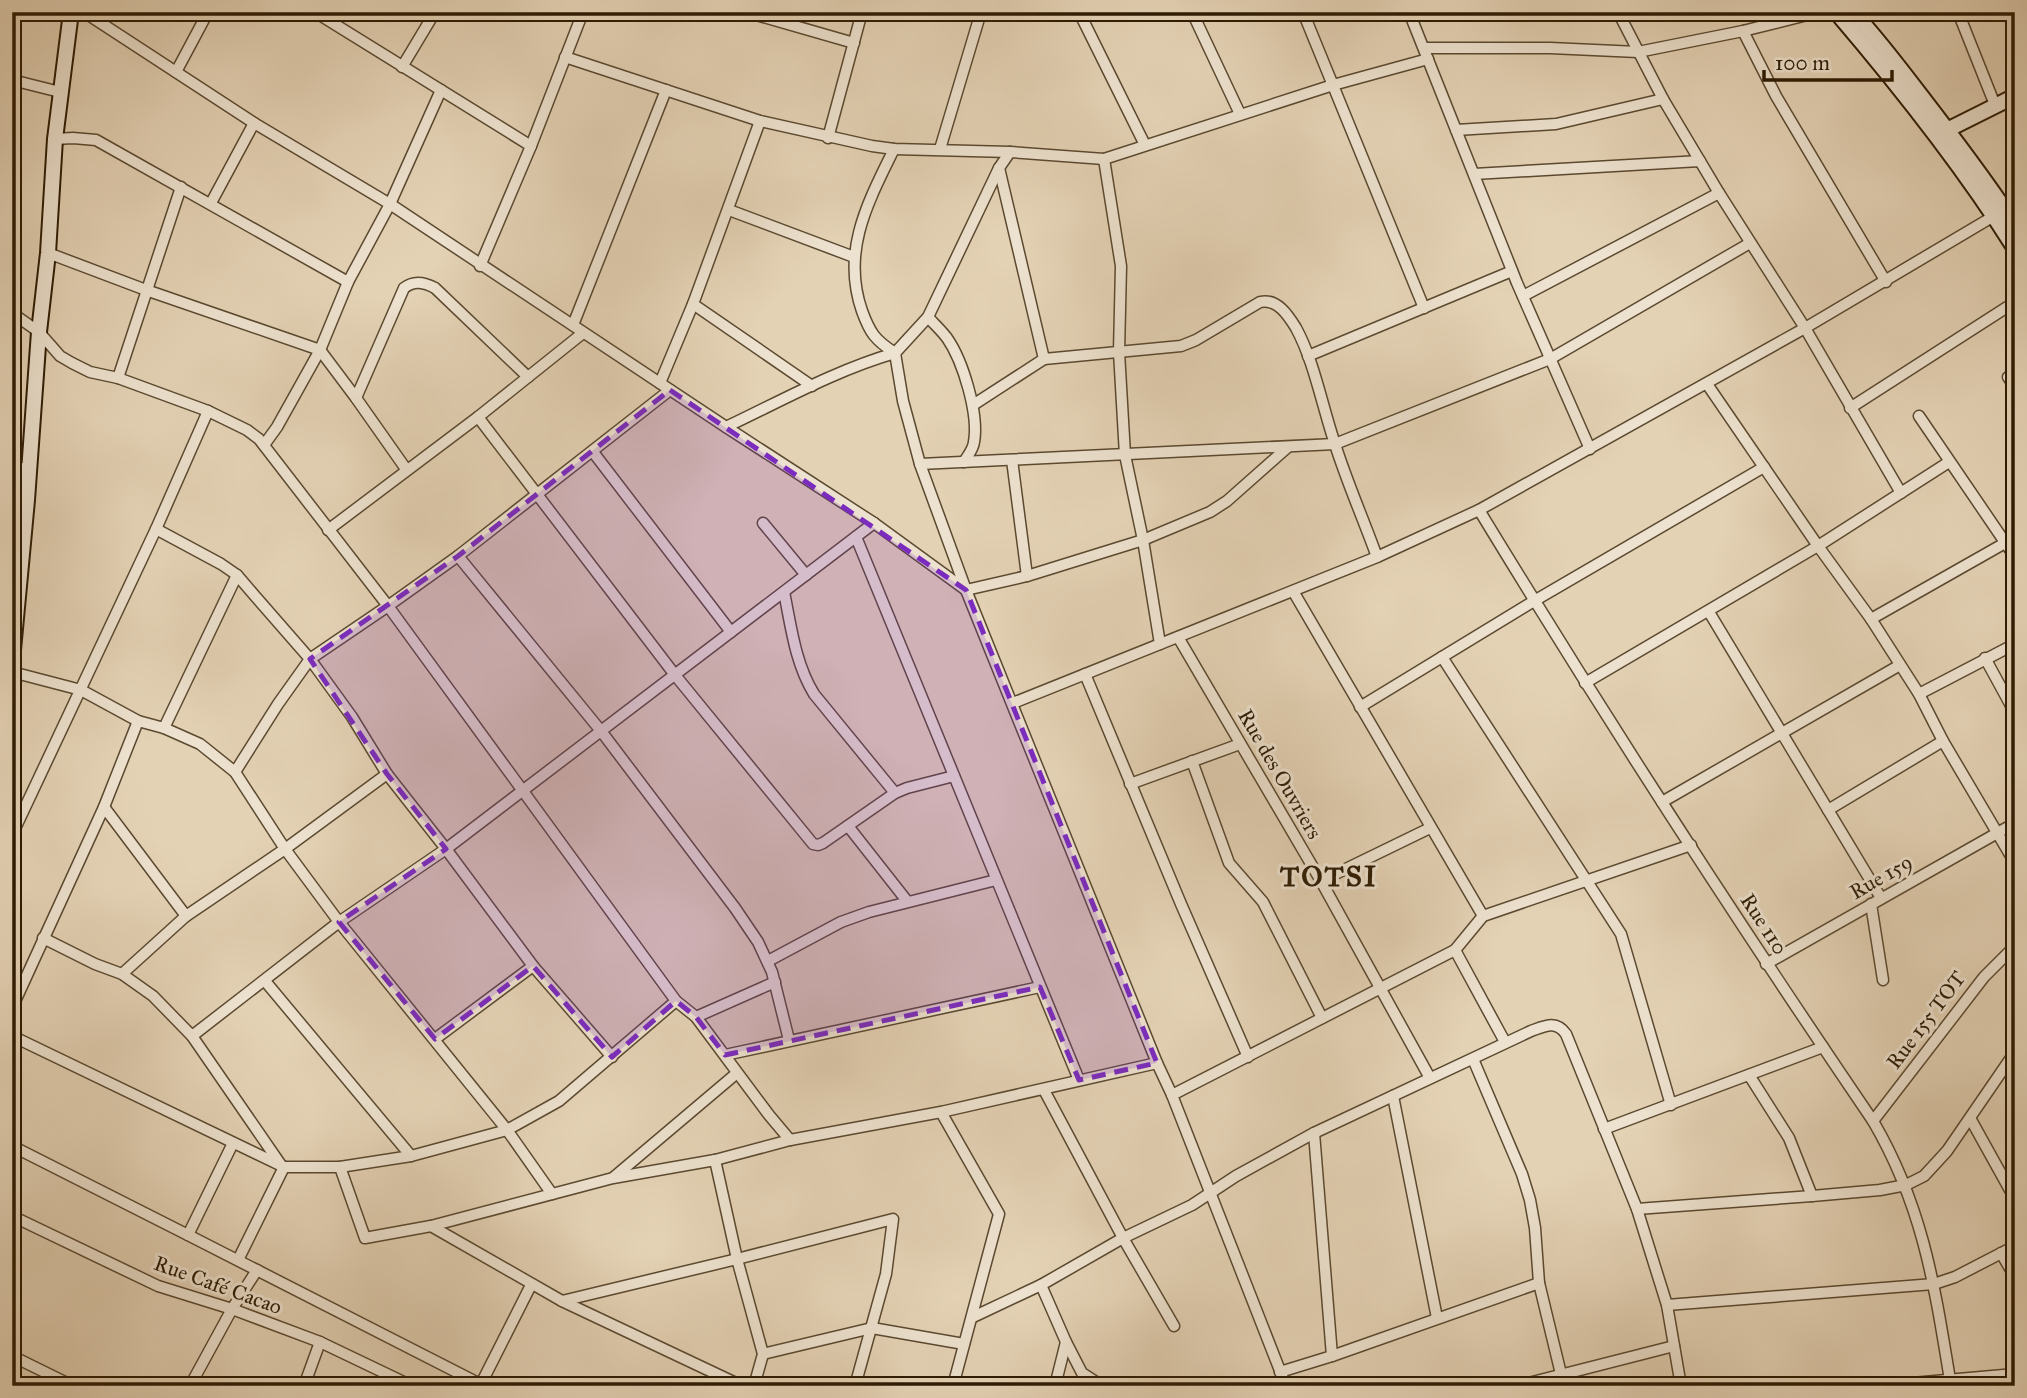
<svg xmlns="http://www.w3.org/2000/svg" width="2027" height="1398" font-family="'IM FELL Great Primer',serif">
<rect width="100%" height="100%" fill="#e4d2b5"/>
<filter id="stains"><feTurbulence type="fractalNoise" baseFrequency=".00286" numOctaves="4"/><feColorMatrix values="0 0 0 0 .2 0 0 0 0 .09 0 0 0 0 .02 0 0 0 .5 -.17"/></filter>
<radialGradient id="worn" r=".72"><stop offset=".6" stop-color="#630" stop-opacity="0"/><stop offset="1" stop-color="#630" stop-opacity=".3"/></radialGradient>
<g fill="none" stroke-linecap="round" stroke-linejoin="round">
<defs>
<g id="street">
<path d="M 84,12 L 254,123 L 390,204 L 726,427 L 874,523 L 966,590 L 1027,576 L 1143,540 L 1210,512 L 1227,501 L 1288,447"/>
<path d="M 315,12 L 531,146"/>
<path d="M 746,12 L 854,43"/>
<path d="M 1079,12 L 1145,145"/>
<path d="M 1192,12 L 1240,114"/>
<path d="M 1303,12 L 1424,308"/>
<path d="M 1409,12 L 1517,283 L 1590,449"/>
<path d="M 1618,12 L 1663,99 L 1719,193 L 1805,328 L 1901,493"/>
<path d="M 1958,12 L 1995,105"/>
<path d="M 1743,31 L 1776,96 L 1886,282"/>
<path d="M 1424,48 L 1550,48 L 1638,52 L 1743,31 L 1819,12"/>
<path d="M 565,57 L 760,121 L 872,146 L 894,149 L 1010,152 L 1104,159 L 1333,85 L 1428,59"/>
<path d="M 402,67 L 435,12"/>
<path d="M 176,72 L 208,12"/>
<path d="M 12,87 L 16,81 L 60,92"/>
<path d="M 1456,130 L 1556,124 L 1663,99"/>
<path d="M 828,138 L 862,12"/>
<path d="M 55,139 L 73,138 L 96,140 L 348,282"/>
<path d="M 894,149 C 868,202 841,251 862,311 C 870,333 875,340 895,353 L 928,317 L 999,168 L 1010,152"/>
<path d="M 940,149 L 981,12"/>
<path d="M 1104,159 L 1121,266 L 1119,352 L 1125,455 L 1143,540 L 1160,644"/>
<path d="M 1474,174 L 1700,161"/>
<path d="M 211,203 L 254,123"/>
<path d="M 729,210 L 854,257"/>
<path d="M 48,253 L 146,290 L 320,350 L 356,398 L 406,469"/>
<path d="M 480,266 L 531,146 L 583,12"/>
<path d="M 1523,296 L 1719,193"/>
<path d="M 693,304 L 812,386"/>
<path d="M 12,313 L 39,332 L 60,356 L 72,363 L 90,372 L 118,378 L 208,411 L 247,430 L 259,439 L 388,606 L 676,1001 L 696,1017 L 769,1115 L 790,1140"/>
<path d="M 928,317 C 934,324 941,330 947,338 C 963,361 979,414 974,442 C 973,450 968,455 964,462"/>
<path d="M 573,325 L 666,90"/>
<path d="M 1308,356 L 1512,271"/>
<path d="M 1044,359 L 1181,346 L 1196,340 L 1260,302 C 1277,298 1288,315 1296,328 C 1314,361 1322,405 1334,441 C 1346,480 1363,518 1377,557"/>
<path d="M 2008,377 L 2015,387"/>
<path d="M 118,378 L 181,187"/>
<path d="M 660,383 L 693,304 L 760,121"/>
<path d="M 1707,384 L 1818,546 L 1871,619 L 1919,694 L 1943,741 L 2015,863"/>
<path d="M 356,398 L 404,288 C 414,280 424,282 435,288 L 528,377"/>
<path d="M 973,405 L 1044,359 L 999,168"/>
<path d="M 1850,408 L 2015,302"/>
<path d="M 1919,416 L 2015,557"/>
<path d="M 478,417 L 675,675 L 813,844 L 818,845 L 823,843 L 895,793 L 907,788 L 954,776"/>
<path d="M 726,427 C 781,401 836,370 895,353 L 903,401 L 920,464 L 966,590 L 1157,1063 L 1172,1095 L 1286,1386"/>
<path d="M 264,445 L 277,427 L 320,350 L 348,282 L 390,204 L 441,90"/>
<path d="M 593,452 L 731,632"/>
<path d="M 1012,460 L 1027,576"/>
<path d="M 920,464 L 1335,444 L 1550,359 L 1750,243"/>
<path d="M 12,467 L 28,469"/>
<path d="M 1479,510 C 1605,717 1737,921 1873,1121 C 1924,1208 1935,1289 1951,1386"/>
<path d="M 763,523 L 806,575"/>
<path d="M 156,529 L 221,564 L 237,575 L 255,596 L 310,659 L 352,717 L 387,774 L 446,849 L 533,966 L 612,1057"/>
<path d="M 328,530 L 478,417 L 583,333"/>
<path d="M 856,537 L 1079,1080"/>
<path d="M 458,556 L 601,731 L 735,908 L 758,942 L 772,972 L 789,1040"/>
<path d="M 1293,591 L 1483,916"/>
<path d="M 784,592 C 791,626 795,663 814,694 L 895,793"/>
<path d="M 1709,612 L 1881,898"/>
<path d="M 1871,619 L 2005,543"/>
<path d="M 1178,637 L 1321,881 L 1430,1078"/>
<path d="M 1442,657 L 1621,934 L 1671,1105"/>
<path d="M 1985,658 L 2015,713"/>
<path d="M 12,672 L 81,690 L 138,721 L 164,728 L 200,744 L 235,772 L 285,849 L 339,922 L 507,1130 L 552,1194"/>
<path d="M 1085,674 L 1181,904 L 1248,1057"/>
<path d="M 1585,683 L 1818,546 L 1949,462"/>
<path d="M 1919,694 L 2015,644"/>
<path d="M 1013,703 L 1377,557 L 1479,510 L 1805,328 L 1994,216"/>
<path d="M 1360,707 L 1534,601 L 1764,467"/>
<path d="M 164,728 L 237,575"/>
<path d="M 1192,761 L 1229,863 L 1263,902 L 1322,1018"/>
<path d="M 235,772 L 278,704 L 310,659 L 388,606 L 458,556 L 670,390"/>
<path d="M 1130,784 L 1240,744"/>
<path d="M 1662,802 L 1900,665"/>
<path d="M 104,807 L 186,916"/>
<path d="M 1828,810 L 1943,741"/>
<path d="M 848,826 L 907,901"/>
<path d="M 12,835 L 156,529 L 208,411"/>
<path d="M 1321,881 L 1430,828"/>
<path d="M 1871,904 L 1883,980"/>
<path d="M 43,938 L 95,964 L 122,974 L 153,996 L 192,1036 L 281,1165"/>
<path d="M 1455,950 L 1505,1042"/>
<path d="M 768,961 L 841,922 L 869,912 L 996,880"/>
<path d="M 1766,964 L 2015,823"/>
<path d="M 122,974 L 186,916 L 285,849 L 387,774"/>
<path d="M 265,981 L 411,1156"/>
<path d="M 12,1008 L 104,807 L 138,721"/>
<path d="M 696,1017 L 775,982"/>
<path d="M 12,1036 L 284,1167 L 340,1167 L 411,1156 L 507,1130 L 559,1101 L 676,1001"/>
<path d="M 192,1036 L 339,922 L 446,849 L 874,523"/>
<path d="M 435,1039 L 533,966"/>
<path d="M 725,1055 L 1040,987"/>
<path d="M 1473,1059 L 1522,1174 L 1530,1200 L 1535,1228 L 1539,1283 L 1561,1374"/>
<path d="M 1749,1075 L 1789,1138 L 1812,1196"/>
<path d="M 1044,1090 L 1123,1238 L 1174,1326"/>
<path d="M 1172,1095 L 1455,950 L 1483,916 L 1691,845"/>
<path d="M 1393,1096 L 1437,1318"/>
<path d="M 941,1112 L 999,1214 L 953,1386"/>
<path d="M 1970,1118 L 2015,1199"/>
<path d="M 1873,1121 L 1984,977 L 2015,946"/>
<path d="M 1604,1129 L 1823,1047"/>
<path d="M 1314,1133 L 1332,1356"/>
<path d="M 12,1146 L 188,1235 L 233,1143"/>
<path d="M 715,1160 L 737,1259 L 763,1354 L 754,1386"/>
<path d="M 340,1167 L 365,1238 L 431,1226 L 613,1178 L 715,1160 L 790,1140 L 941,1112 L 1157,1063"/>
<path d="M 614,1177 L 737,1073"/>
<path d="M 1637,1209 L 1812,1196 L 1880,1190 L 1906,1185 L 1924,1176 L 1947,1151 L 2015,1052"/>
<path d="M 12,1216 L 158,1286 L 232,1309 L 320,1342 L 412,1386"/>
<path d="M 431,1226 L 562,1301 L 742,1386"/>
<path d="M 188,1235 L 484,1386"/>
<path d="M 2001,1253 L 2015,1277"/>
<path d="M 238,1260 L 284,1167"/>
<path d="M 1041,1285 L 1066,1342 L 1082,1373 L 1102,1386"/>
<path d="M 562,1301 L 737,1259 L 893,1219 L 886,1274 L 855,1386"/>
<path d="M 1667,1305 L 1934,1284 L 1955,1277 L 2015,1246"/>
<path d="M 973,1317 L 1041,1285 L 1123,1238 L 1192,1205 L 1236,1176 L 1314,1133 L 1531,1031 C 1545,1026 1556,1020 1566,1034 L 1637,1209 L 1667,1305 L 1681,1386"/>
<path d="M 763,1354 L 872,1328 L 964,1344"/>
<path d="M 12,1356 L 73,1386"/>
<path d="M 1280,1372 L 1332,1356 L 1539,1283"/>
<path d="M 190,1386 L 232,1309 L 257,1270"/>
<path d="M 304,1386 L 320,1342"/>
<path d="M 480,1386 L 531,1285"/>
<path d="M 1055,1386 L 1066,1342"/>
<path d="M 1517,1386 L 1674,1346"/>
<path d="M 1878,1386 L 2015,1374"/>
</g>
<g id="secondary">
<path d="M 1836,12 C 1900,87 1962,165 2015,249"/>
<path d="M 1853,12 C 1878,39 1900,68 1922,97 C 1954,139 1986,180 2015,225"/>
<path d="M 1941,133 L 2015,96"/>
<path d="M 12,661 L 27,500 L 39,332 L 48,253 L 55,139 L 71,12"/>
</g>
</defs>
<use href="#street" stroke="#5b4930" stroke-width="13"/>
<use href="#secondary" stroke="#2d1b03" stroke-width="18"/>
<use href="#street" stroke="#ede2cf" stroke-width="10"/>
<use href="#secondary" stroke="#ede2cf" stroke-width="14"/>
</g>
<path fill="#7b2cbf" fill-opacity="0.2" stroke="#7b2cbf" stroke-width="5" stroke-dasharray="14 9" stroke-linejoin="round" d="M 670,390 L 966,590 L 1157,1063 L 1079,1080 L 1040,987 L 725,1055 L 696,1017 L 676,1001 L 612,1057 L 533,966 L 435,1039 L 339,922 L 446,849 L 387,774 L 310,659 L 458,556 Z"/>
<g text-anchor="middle" stroke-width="6" stroke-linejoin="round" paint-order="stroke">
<g font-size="21" fill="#2d1b03" stroke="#ede2cf">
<text transform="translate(1280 774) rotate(60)" y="7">Rue des Ouvriers</text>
<text transform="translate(1881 877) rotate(-30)" y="7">Rue 159</text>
<text transform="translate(1764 924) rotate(57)" y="7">Rue 110</text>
<text transform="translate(1926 1020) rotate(-53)" y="7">Rue 155 TOT</text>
<text transform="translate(218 1285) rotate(20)" y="7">Rue Café Cacao</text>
</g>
<g font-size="28" font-weight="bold" letter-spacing="2" fill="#2d1b03" stroke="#ede2cf">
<text x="1329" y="886">TOTSI</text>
</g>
</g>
<rect width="2027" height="1398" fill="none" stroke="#e4d2b5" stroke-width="42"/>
<rect x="14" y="14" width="1999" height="1370" fill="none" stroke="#2d1b03" stroke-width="3.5"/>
<rect x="21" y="21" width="1985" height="1356" fill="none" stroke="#2d1b03" stroke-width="2"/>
<path d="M1764 70v10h128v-10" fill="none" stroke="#2d1b03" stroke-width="3.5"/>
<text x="1775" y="70" font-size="21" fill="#2d1b03" stroke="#ede2cf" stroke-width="5" paint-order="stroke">100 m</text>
<rect width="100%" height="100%" filter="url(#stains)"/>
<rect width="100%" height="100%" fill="url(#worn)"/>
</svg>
